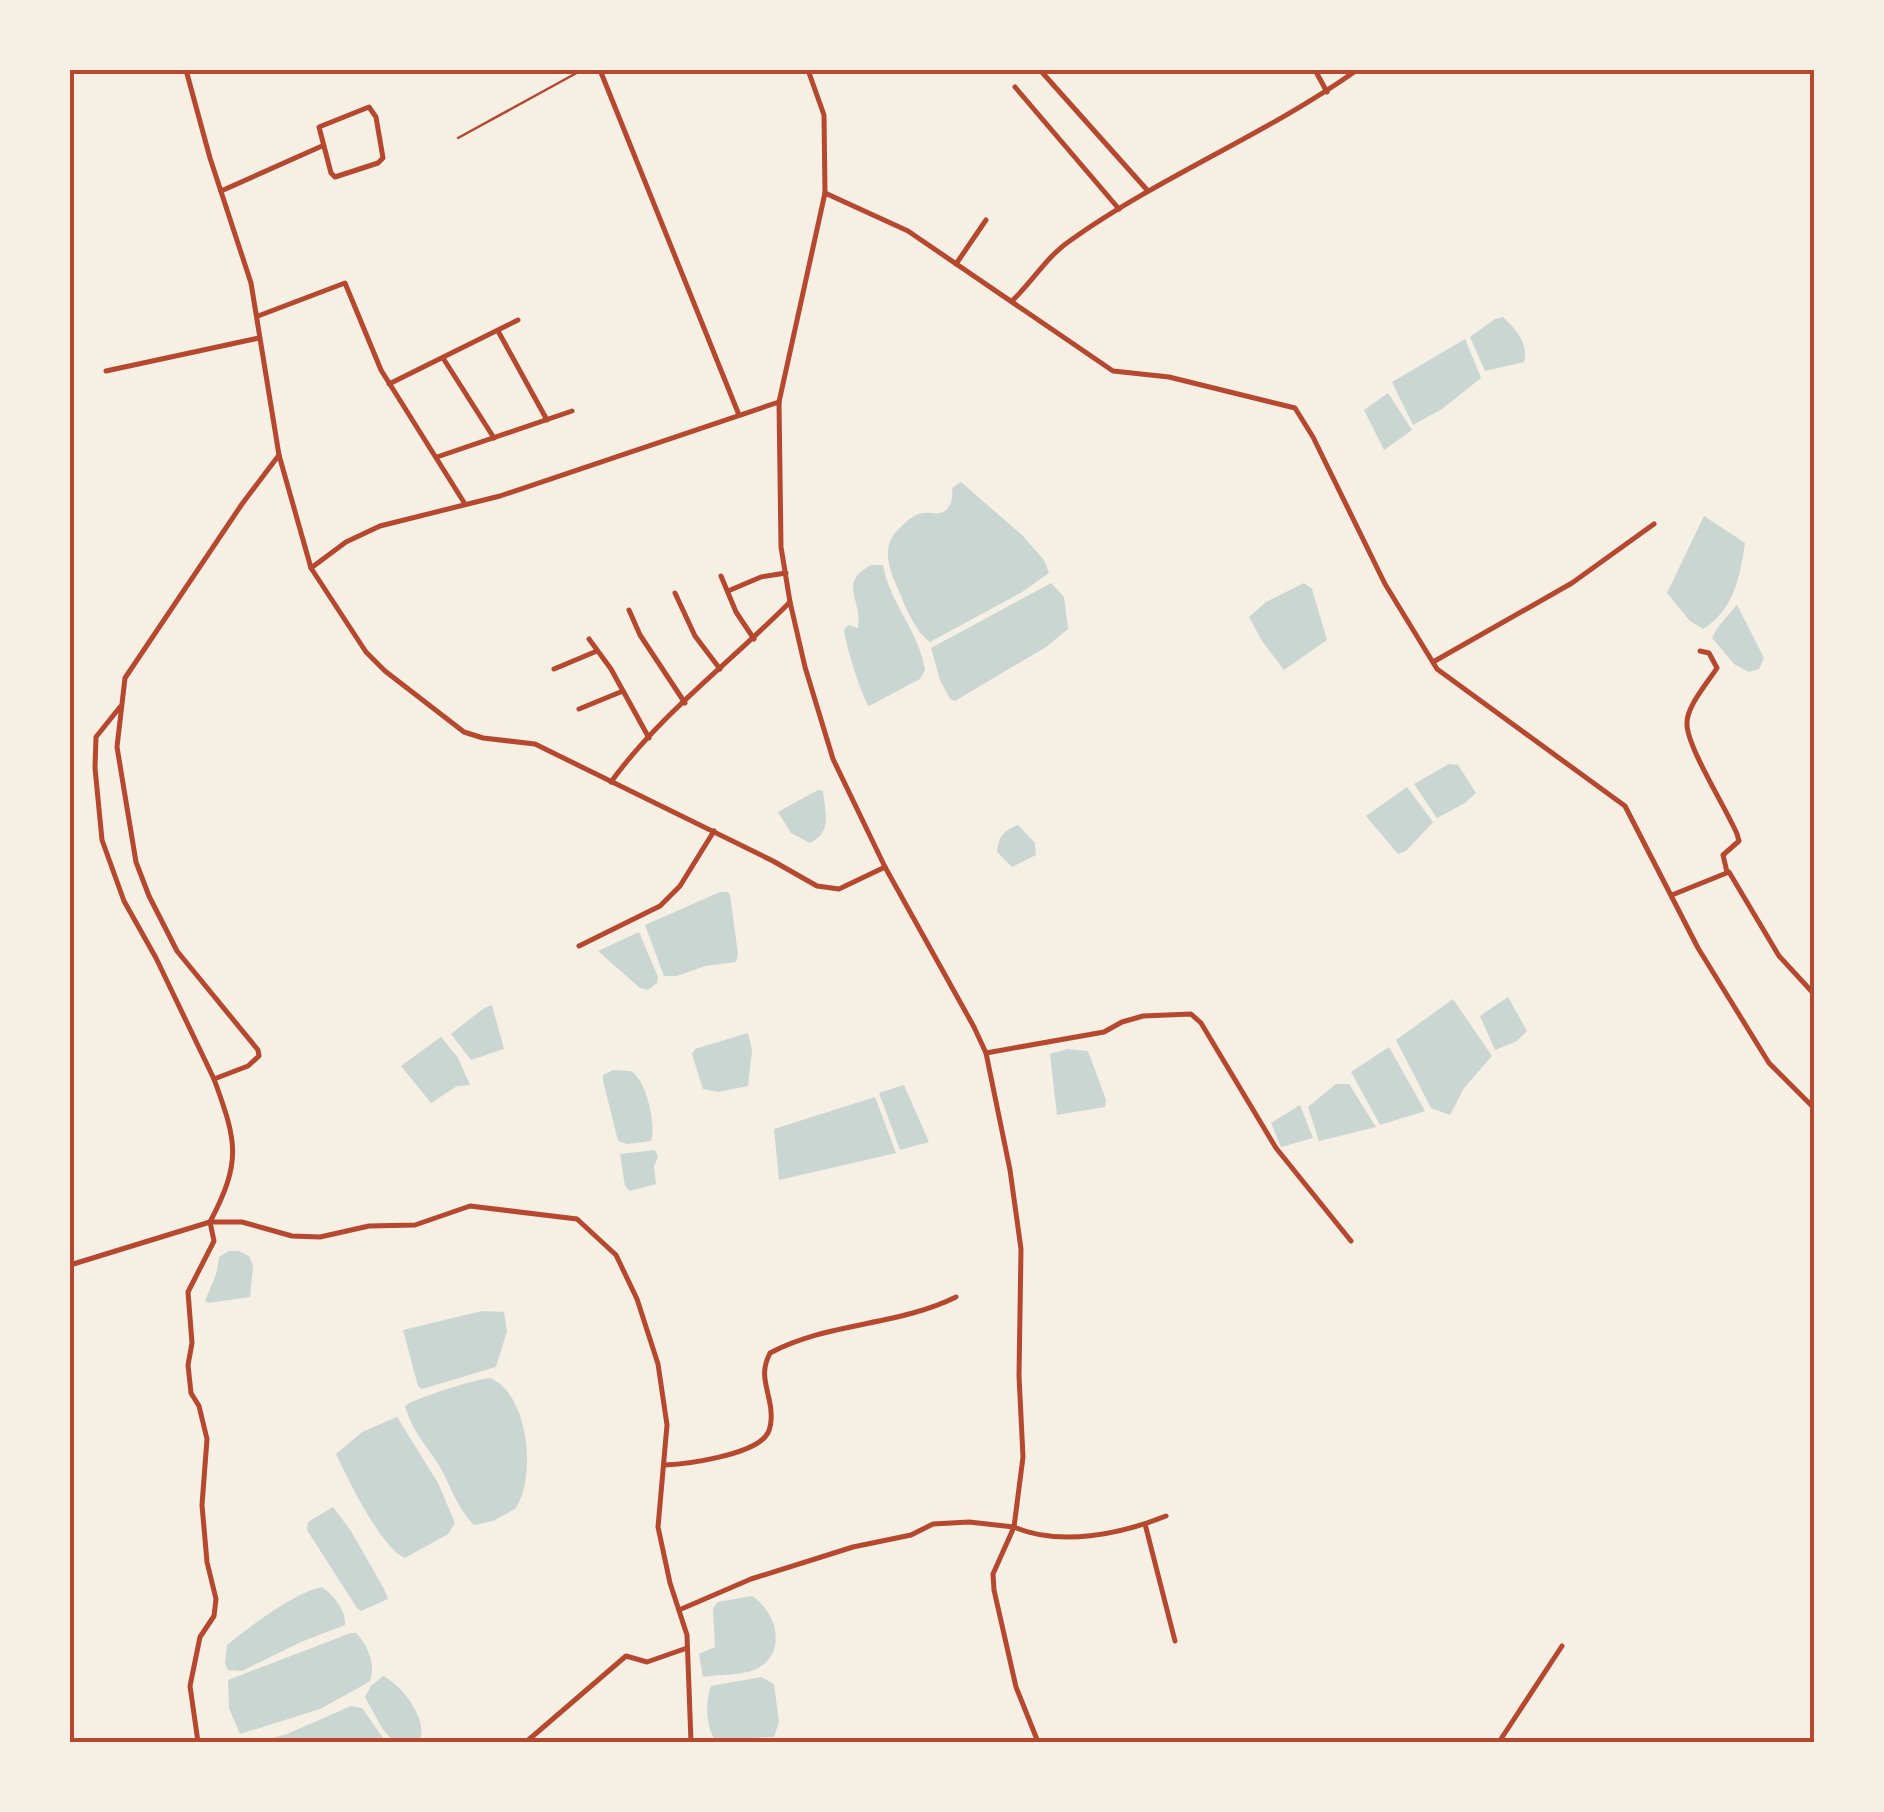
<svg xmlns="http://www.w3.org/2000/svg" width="1884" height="1812" font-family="Inter,sans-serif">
<rect width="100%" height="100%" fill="#f6efe4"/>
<g fill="#c9d6d2">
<path d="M 1503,317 C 1516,329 1529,344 1524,362 L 1485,371 L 1470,337 L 1495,319 Z"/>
<path d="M 1465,339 L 1481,378 L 1442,409 L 1413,425 L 1392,382 Z"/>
<path d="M 1388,393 L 1412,430 L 1384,450 L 1364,410 Z"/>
<path d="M 961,482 L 1022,535 L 1044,560 L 1049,573 L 1022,592 L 930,642 C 917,633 907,611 901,596 C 890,570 877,546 903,525 C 909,519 915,514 923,513 C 931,512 940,516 946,510 C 952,505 953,495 952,488 Z"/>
<path d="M 1704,516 L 1745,543 C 1740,576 1734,610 1703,629 L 1690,621 L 1667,593 Z"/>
<path d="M 871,565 L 883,565 C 889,602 919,631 925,670 L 920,679 L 869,706 C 862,698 845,643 844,630 L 848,625 L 858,628 C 863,598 837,584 871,565 Z"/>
<path d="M 1051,583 L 1064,597 L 1068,629 L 1046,647 L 955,701 L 950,699 L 940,680 L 931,648 Z"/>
<path d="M 1304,583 L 1312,589 L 1327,640 L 1284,670 L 1262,641 L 1249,617 L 1266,602 Z"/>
<path d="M 1737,605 L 1764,658 L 1759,669 L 1749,672 L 1734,664 L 1712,638 L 1718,627 Z"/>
<path d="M 1449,764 L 1458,765 L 1476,793 L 1465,803 L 1437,818 L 1414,784 Z"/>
<path d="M 1407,787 L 1433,822 L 1406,851 L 1398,854 L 1366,816 Z"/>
<path d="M 818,790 L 823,791 C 825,812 833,832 810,843 L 791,833 L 778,812 Z"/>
<path d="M 1018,825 L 1035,843 L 1036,855 L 1012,867 L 997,852 C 998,837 1004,830 1018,825 Z"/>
<path d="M 720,892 L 728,892 L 730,895 L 738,954 L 736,962 L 705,966 L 677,976 L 664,976 L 645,925 Z"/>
<path d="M 639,932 L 658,977 L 657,983 L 648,990 L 640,988 L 598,951 Z"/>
<path d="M 1508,997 L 1527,1031 L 1517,1041 L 1495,1050 L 1480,1016 Z"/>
<path d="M 1453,999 L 1492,1056 L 1464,1088 L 1450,1115 L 1431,1108 L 1396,1040 Z"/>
<path d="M 492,1005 L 504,1049 L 471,1060 L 451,1034 L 484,1008 Z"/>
<path d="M 748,1033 L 752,1050 L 748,1086 L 718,1092 L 703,1089 L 692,1054 L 695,1049 Z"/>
<path d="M 441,1037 L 458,1058 L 470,1085 L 457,1086 L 431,1103 L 401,1066 Z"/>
<path d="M 1389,1047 L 1425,1111 L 1380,1125 L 1351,1072 Z"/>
<path d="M 1067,1049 L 1088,1051 L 1106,1100 L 1105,1107 L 1057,1115 L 1050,1054 Z"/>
<path d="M 613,1070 C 615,1070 628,1071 630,1071 C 646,1077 657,1127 651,1141 L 627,1144 L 618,1141 L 603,1081 L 603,1075 Z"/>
<path d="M 1336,1084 L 1349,1084 L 1376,1127 L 1319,1141 L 1308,1107 Z"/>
<path d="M 904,1085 L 929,1142 L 900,1150 L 879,1093 Z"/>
<path d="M 875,1097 L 896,1153 L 779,1180 L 774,1129 Z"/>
<path d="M 1300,1105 L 1313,1138 L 1281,1147 L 1271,1123 Z"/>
<path d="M 655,1150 L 658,1157 L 654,1166 L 656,1184 L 630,1191 L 625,1186 L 620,1154 Z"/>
<path d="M 229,1251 L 239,1251 L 249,1256 L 253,1266 L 250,1297 L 209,1303 L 205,1301 C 212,1282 217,1279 219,1257 Z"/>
<path d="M 482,1311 L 504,1312 L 507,1331 L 496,1367 L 422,1389 L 418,1386 L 403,1330 Z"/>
<path d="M 490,1378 C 529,1394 537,1477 515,1509 L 493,1521 L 474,1525 C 456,1507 450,1483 437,1462 C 423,1441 413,1432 405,1406 C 415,1398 476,1379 490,1378 Z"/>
<path d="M 397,1417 L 438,1483 L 455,1523 L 448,1534 L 405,1558 C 381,1548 348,1479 336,1454 L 362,1432 Z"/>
<path d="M 333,1507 L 351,1531 L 384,1589 L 388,1599 L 361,1611 L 357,1608 L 307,1530 L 308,1522 Z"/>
<path d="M 322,1587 C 334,1596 346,1610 345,1625 L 301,1642 L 242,1671 L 228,1670 L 225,1663 L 227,1645 C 250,1627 293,1593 322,1587 Z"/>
<path d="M 752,1596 C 776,1611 788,1651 758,1668 C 744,1676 719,1674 703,1677 L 699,1654 L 715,1647 L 713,1608 L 718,1602 Z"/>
<path d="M 351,1633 L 356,1633 C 368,1645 377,1667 369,1682 L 320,1709 L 240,1734 L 229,1708 L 228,1680 Z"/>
<path d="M 383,1676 C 402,1685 430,1722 419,1742 L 394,1742 L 382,1728 L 365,1697 L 371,1686 Z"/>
<path d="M 761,1677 L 774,1684 L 779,1722 L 774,1737 L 715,1740 C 706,1727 705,1702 711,1686 Z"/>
<path d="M 351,1706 L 362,1708 L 386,1742 L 258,1742 L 287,1734 Z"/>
</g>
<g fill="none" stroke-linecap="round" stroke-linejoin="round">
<path stroke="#b5482f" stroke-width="2.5" d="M 458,138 L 582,70"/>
<g stroke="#b5482f" stroke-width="5">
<path d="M 186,70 L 210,158 L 251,283 L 279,455 L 311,568 L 366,652 L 385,671 L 464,732 L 483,738 L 535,744 L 773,861 L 817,886 L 839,889 L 885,867"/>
<path d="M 600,70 L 739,415"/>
<path d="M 1040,70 L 1148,191"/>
<path d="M 1315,70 L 1327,92"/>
<path d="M 1015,87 L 1119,209"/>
<path d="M 369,107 L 376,117 L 383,158 L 378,163 L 335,177 L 331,173 L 319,127 Z"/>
<path d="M 221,191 L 322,146"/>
<path d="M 825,193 L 908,231 L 1113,371 L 1169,377 L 1295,408 L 1313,437 L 1385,584 L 1437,669 L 1625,806 L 1698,948 L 1769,1063 L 1814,1108"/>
<path d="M 956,264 L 986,220"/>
<path d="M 1012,301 C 1033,281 1047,256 1071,240 C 1161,176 1267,134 1357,70"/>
<path d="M 258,316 L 345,283 L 381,370 L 465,504"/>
<path d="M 498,331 L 547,420"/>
<path d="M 443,358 L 494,438"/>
<path d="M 106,371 L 259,338"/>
<path d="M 389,384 L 518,320"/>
<path d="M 437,457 L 572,411"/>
<path d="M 311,568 L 346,542 L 380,526 L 500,496 L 779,402"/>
<path d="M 721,576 L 736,612 L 754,639"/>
<path d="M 728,591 L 761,577 L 786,573"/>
<path d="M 675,593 L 695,636 L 720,669"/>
<path d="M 629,610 L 640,635 L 685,703"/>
<path d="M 589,639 L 611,669 L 649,738"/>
<path d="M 1700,651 L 1709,653 L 1717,668 C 1708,682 1686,707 1687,724 C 1687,747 1726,808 1737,834 L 1739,841 L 1723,855 L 1727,872"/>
<path d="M 1433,662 L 1572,583 L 1654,524"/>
<path d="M 554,669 L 597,651"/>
<path d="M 120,707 L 96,737 L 95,768 L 102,840 L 124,901 L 156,958 L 214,1079"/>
<path d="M 579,709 L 623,691"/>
<path d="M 611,782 C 660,714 731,662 790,602"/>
<path d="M 1672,895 L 1729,872 L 1779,956 L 1814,994"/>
<path d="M 579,946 L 660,906 L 680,886 L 714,831"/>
<path d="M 986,1053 L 1104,1032 L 1122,1022 L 1143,1016 L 1191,1014 L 1201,1023 L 1276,1148 L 1351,1241"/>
<path d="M 210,1222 C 242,1161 237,1142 214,1079 L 248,1066 L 259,1056 L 258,1050 L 177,951 L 149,896 L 136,862 L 117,747 L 125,678 L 242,504 L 279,455"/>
<path d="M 70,1265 L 210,1222 L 242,1222 L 292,1236 L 320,1237 L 369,1226 L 415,1225 L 470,1206 L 577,1219 L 616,1255 L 637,1299 L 658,1364 L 667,1425 L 658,1527 L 670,1583 L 687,1635 L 691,1742"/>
<path d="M 665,1465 C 689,1464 749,1455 765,1437 C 773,1429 772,1410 769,1399 C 765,1380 761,1371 770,1353 C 828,1322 898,1326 956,1297"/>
<path d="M 1145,1524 L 1175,1641"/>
<path d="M 679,1610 L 751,1579 L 853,1547 L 911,1535 L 933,1524 L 969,1522 L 1014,1527 L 1023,1457 L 1019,1376 L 1021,1249 L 1010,1170 L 986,1053 L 974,1027 L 885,867 L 833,759 L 805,667 L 790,602 L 781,547 L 779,402 L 825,193 L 824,115 L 808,70"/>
<path d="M 198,1742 L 190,1686 L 200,1637 L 214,1616 L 216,1599 L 207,1562 L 202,1505 L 207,1439 L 199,1406 L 191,1393 L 188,1365 L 192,1343 L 188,1292 L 214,1241 L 210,1222"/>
<path d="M 526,1742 L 626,1656 L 647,1662 L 687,1648"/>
<path d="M 1038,1742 L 1016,1687 L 994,1590 L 993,1574 L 1014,1527 C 1060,1547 1121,1534 1166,1516"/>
<path d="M 1499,1742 L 1562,1646"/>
</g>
</g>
<rect width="1884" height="1812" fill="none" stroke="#f6efe4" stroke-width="145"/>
<rect x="72" y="72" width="1740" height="1668" fill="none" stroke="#b5482f" stroke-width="4"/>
</svg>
